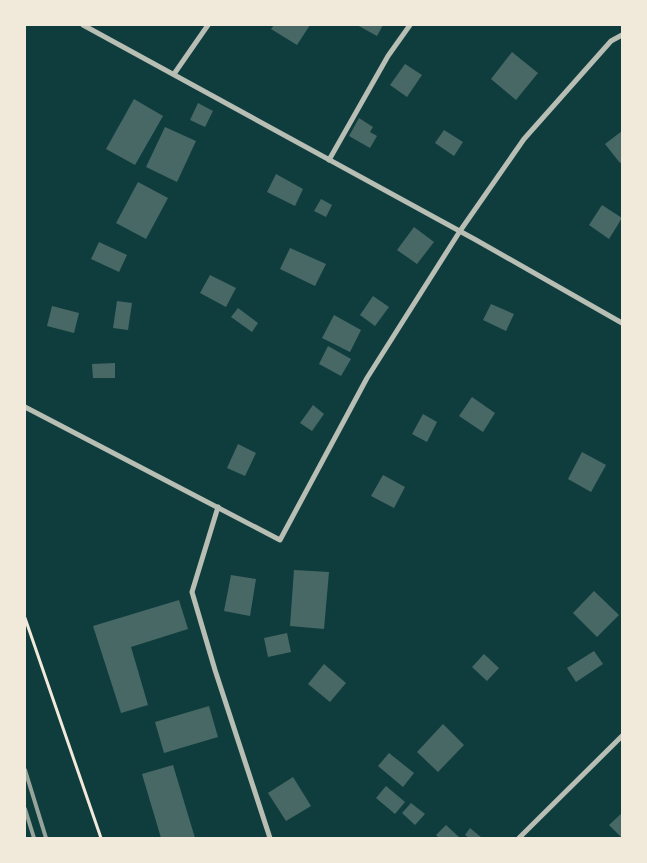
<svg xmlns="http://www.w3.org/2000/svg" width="647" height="863" font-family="'Alegreya Sans',sans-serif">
<rect width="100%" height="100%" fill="#0f3d3e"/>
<g fill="#486865">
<path d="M 274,25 L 310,25 L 297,45 L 271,29 Z"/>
<path d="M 357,25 L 383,25 L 377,36 Z"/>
<path d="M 512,52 L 538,73 L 516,100 L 491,79 Z"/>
<path d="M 405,64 L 422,75 L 407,97 L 390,85 Z"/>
<path d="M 134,99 L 163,116 L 135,165 L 106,149 Z"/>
<path d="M 198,103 L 213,111 L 205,127 L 190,120 Z"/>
<path d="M 359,118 L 373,127 L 370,132 L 377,136 L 370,148 L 349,136 Z"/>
<path d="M 165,127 L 196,141 L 177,182 L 146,167 Z"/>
<path d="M 444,130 L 463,142 L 454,156 L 435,143 Z"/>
<path d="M 622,131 L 622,162 L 620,163 L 605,144 Z"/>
<path d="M 276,174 L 303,189 L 295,206 L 267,192 Z"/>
<path d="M 138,182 L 168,198 L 146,239 L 116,223 Z"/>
<path d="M 321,199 L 332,205 L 326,217 L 314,211 Z"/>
<path d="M 602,205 L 622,218 L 609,239 L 589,225 Z"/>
<path d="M 414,227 L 434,242 L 417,264 L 397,250 Z"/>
<path d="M 99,242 L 127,255 L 119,272 L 91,259 Z"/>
<path d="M 290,248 L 326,264 L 315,286 L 280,269 Z"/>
<path d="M 210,275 L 236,288 L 226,307 L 200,293 Z"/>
<path d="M 373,296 L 389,307 L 375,326 L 360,315 Z"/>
<path d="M 117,301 L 132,303 L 128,330 L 113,328 Z"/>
<path d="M 491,304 L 514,314 L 506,331 L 483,320 Z"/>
<path d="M 52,306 L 79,313 L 74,333 L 47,326 Z"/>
<path d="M 238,308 L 258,323 L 252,332 L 231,317 Z"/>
<path d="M 334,315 L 361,330 L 350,352 L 322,338 Z"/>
<path d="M 328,346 L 351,359 L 341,376 L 319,364 Z"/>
<path d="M 115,363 L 115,378 L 93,378 L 92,364 Z"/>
<path d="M 472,397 L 495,413 L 483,432 L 459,416 Z"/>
<path d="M 313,405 L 324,414 L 312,431 L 300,423 Z"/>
<path d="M 423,414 L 437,422 L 427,442 L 412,434 Z"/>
<path d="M 238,444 L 256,453 L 245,476 L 227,468 Z"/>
<path d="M 582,452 L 606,465 L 591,492 L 568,479 Z"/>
<path d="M 383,475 L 405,487 L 394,508 L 371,496 Z"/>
<path d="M 294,570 L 329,572 L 324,629 L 290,626 Z"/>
<path d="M 231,575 L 256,579 L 250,616 L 224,611 Z"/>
<path d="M 594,591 L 619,615 L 597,637 L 573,613 Z"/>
<path d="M 179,600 L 188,629 L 131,647 L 148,705 L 121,713 L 93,626 Z"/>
<path d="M 287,633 L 291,652 L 268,657 L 264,638 Z"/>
<path d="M 594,651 L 603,664 L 576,682 L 567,668 Z"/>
<path d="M 484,654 L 499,668 L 487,681 L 472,667 Z"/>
<path d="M 324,664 L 346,683 L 330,702 L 308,684 Z"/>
<path d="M 209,706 L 218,737 L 164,753 L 155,722 Z"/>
<path d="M 443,724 L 464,745 L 438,772 L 417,752 Z"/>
<path d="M 389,753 L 414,773 L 403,787 L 378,766 Z"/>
<path d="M 173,765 L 195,838 L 161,838 L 142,774 Z"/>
<path d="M 293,777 L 311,806 L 286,821 L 268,793 Z"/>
<path d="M 386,786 L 405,802 L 395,814 L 376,798 Z"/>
<path d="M 411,803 L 425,814 L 415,825 L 402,813 Z"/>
<path d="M 622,813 L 622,838 L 609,825 Z"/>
<path d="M 446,825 L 460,838 L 439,838 L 436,835 Z"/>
<path d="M 470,828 L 482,838 L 469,838 L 465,835 Z"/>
</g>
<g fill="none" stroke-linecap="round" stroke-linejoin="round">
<path stroke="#f1e9da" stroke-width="3" d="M 25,618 L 101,838"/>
<g stroke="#b8beb3" stroke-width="5">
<path d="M 83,25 L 476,240 L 622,323"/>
<path d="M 174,74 L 208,25"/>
<path d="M 329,160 L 388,56 L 410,25"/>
<path d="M 25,407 L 280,540 L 367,378 L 460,231 L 524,139 L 611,41 L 622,35"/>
<path d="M 218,507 L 192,592 L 215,670 L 270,838"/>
<path d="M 519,838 L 622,736"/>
</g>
<g stroke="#97a49c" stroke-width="4">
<path d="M 25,770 L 46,838"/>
<path d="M 25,809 L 34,838"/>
</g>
</g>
<rect width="647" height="863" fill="none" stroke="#f1e9da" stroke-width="52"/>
</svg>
